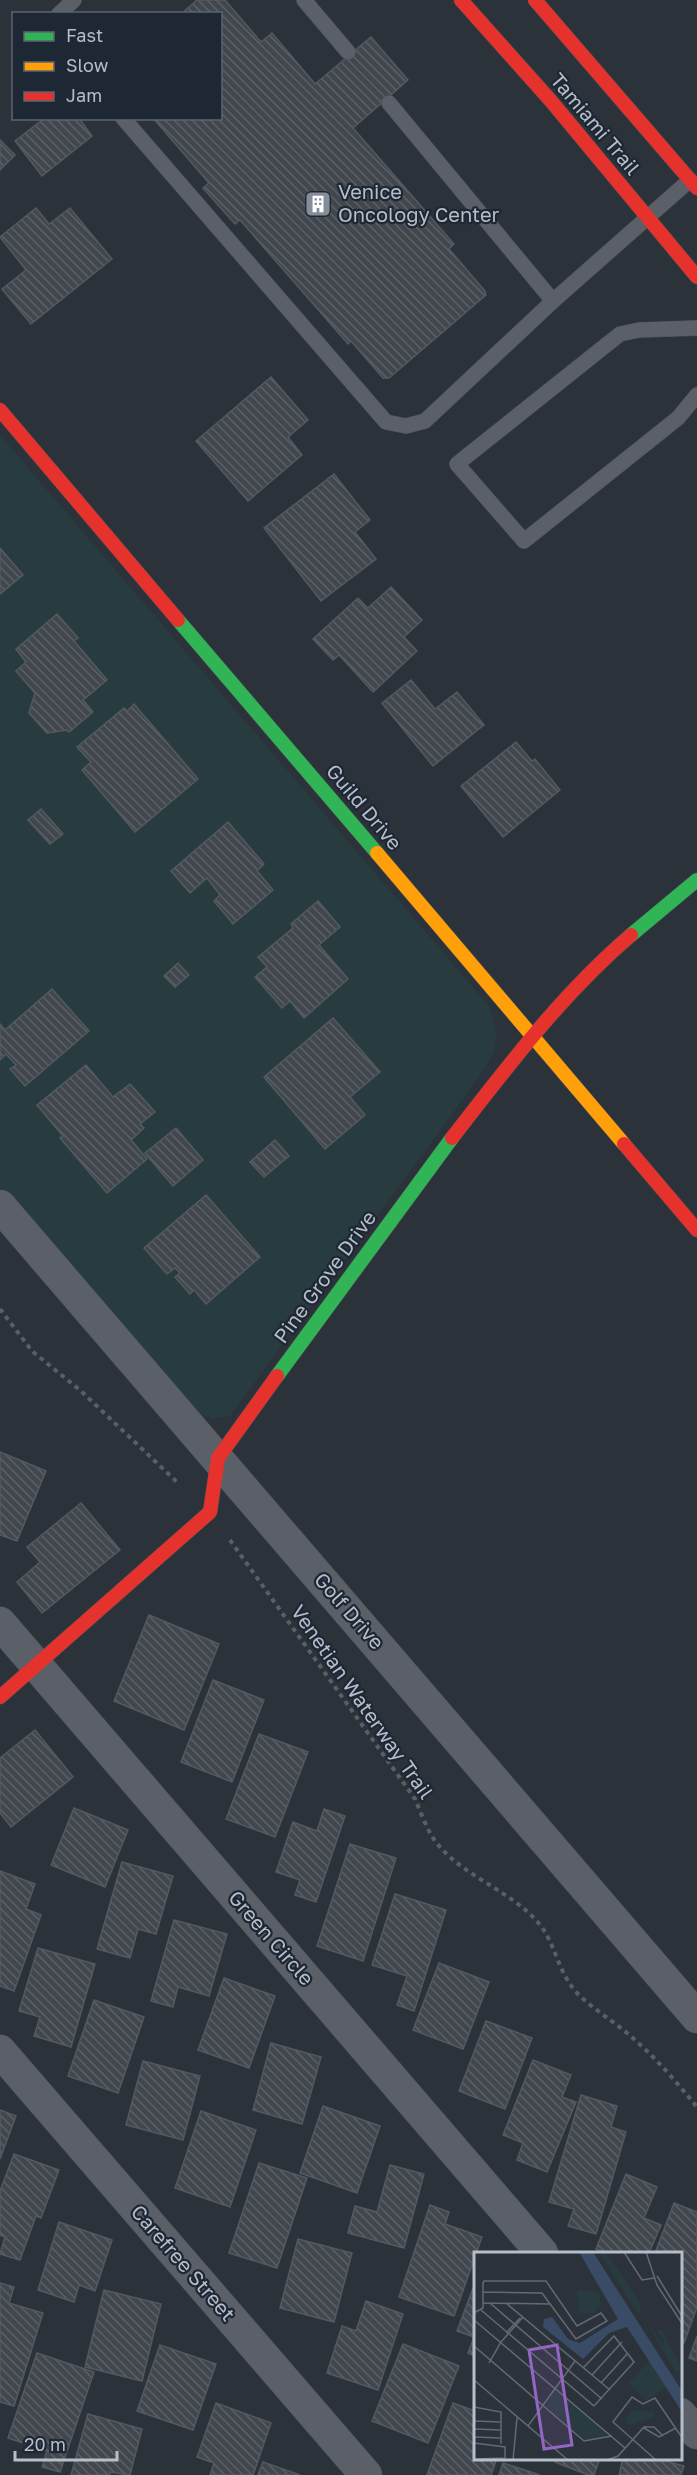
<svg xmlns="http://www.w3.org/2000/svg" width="697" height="2475" font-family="'Golos Text',sans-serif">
<defs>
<pattern id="building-back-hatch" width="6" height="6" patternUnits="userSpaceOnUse" patternTransform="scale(1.5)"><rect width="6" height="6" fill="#42474e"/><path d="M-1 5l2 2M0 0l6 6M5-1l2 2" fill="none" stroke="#5b6066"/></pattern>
</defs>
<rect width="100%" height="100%" fill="#2b323a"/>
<path fill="#283c40" d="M 0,435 L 489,1006 C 504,1046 494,1054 472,1087 L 230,1416 C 214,1420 205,1419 191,1410 L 0,1188 Z"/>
<g fill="url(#building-back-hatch)" stroke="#535961" stroke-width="1.5">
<path d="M 197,0 L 225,0 L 261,42 L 272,33 L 315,84 L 371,37 L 408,80 L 353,128 L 454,244 L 449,249 L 485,291 L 486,295 L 389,378 L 383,378 L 351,341 L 348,344 L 240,220 L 235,224 L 203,188 L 209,183 L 153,118 L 220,118 L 220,14 L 181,14 Z"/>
<path d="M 45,118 L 79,118 L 92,136 L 42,176 L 15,141 Z"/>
<path d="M 0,140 L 15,155 L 0,170 Z"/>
<path d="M 36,208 L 49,224 L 70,208 L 112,259 L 31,324 L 2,289 L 26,270 L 0,237 Z"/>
<path d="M 271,377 L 308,420 L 288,437 L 302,455 L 248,501 L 196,441 Z"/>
<path d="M 334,474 L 370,520 L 355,532 L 376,559 L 321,601 L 264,528 Z"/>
<path d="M 0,548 L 23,575 L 0,594 Z"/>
<path d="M 391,587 L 422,620 L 404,637 L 417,651 L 373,692 L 339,655 L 333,660 L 313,639 L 358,598 L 368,608 Z"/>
<path d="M 57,614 L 78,638 L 74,641 L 107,680 L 83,700 L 93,712 L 69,732 L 67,730 L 47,733 L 29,713 L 35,693 L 16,671 L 26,662 L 16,649 Z"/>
<path d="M 411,680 L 435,709 L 457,692 L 484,725 L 433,766 L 382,703 Z"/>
<path d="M 134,704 L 198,779 L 135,832 L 82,770 L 91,762 L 77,747 L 124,708 L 127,711 Z"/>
<path d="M 516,742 L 532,761 L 535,759 L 560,790 L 503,837 L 461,786 Z"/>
<path d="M 41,809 L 63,834 L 50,844 L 28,820 Z"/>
<path d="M 228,822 L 264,864 L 257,871 L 273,890 L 233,924 L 214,901 L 220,895 L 207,878 L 190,893 L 171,871 Z"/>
<path d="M 318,901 L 340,927 L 319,945 L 348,979 L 304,1018 L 290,1001 L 282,1008 L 255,977 L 267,967 L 258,957 L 293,928 L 291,924 Z"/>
<path d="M 178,963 L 189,975 L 175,987 L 164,976 Z"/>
<path d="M 52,989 L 89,1031 L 25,1086 L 10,1069 L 16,1065 L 6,1054 L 0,1060 L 0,1024 L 5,1030 Z"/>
<path d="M 333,1018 L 380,1072 L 350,1097 L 365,1115 L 325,1149 L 264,1077 Z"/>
<path d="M 86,1065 L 113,1097 L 130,1084 L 155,1112 L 140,1124 L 144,1128 L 131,1140 L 147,1159 L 107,1193 L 60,1138 L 63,1136 L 37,1105 Z"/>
<path d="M 176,1128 L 203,1160 L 173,1186 L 145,1153 Z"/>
<path d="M 275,1140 L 289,1156 L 264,1177 L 250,1162 Z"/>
<path d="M 206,1195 L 260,1257 L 206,1304 L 194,1290 L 190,1294 L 175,1277 L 180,1273 L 175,1268 L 167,1274 L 144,1248 Z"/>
<path d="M 0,1452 L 46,1471 L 17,1541 L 0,1535 Z"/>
<path d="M 81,1503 L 120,1550 L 42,1613 L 17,1582 L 40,1562 L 27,1547 Z"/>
<path d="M 149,1615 L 219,1644 L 184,1730 L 114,1701 Z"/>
<path d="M 213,1680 L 264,1700 L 232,1782 L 181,1762 Z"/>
<path d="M 35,1730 L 73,1777 L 11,1827 L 0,1813 L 0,1758 Z"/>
<path d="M 259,1734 L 308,1752 L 275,1837 L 226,1819 Z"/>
<path d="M 74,1808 L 128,1830 L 105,1887 L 51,1865 Z"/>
<path d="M 324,1809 L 345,1816 L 316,1902 L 295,1895 L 300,1880 L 276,1872 L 293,1822 L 317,1831 Z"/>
<path d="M 350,1844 L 396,1858 L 363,1961 L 317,1946 Z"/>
<path d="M 122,1862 L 173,1876 L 156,1934 L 138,1929 L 130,1958 L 97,1949 Z"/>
<path d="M 0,1871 L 35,1884 L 26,1909 L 41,1915 L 14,1991 L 0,1986 Z"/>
<path d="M 395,1894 L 446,1910 L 414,2011 L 397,2005 L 407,1976 L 372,1965 Z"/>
<path d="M 174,1920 L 227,1934 L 209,1996 L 178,1987 L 173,2007 L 151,2001 Z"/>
<path d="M 38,1948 L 95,1964 L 71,2047 L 34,2036 L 40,2017 L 19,2011 Z"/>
<path d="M 439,1963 L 489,1982 L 463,2049 L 413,2030 Z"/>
<path d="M 224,1978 L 275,1996 L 249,2068 L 198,2050 Z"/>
<path d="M 94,2000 L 144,2017 L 118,2093 L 68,2076 Z"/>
<path d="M 486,2021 L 532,2038 L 505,2109 L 459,2091 Z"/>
<path d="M 271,2043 L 321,2057 L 302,2124 L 253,2110 Z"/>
<path d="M 533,2060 L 571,2075 L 562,2097 L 576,2102 L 547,2172 L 517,2160 L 523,2143 L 503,2135 Z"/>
<path d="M 143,2061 L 200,2076 L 183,2140 L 126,2125 Z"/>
<path d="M 581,2095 L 617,2106 L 611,2127 L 626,2132 L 596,2234 L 568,2226 L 574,2209 L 549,2202 Z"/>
<path d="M 323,2106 L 380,2126 L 357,2193 L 300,2173 Z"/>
<path d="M 0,2110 L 16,2116 L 0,2159 Z"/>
<path d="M 201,2111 L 256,2130 L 230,2207 L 175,2188 Z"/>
<path d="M 14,2154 L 59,2170 L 41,2218 L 36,2216 L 20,2260 L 0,2254 L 5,2237 L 0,2235 L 0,2191 Z"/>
<path d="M 259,2163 L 307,2178 L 277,2268 L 229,2253 Z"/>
<path d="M 390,2165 L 424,2174 L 404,2248 L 348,2233 L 355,2206 L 377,2212 Z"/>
<path d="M 626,2174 L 657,2187 L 644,2218 L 661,2225 L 649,2253 L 606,2253 L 596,2249 Z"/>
<path d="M 674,2203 L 697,2212 L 697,2307 L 684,2343 L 680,2341 L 680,2253 L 655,2253 Z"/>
<path d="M 430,2205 L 449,2212 L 445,2224 L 482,2237 L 454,2316 L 399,2297 Z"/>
<path d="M 59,2222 L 112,2240 L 95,2291 L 79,2285 L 74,2302 L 38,2290 Z"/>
<path d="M 298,2239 L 352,2253 L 334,2322 L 280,2308 Z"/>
<path d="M 0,2283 L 14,2287 L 9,2303 L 43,2313 L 14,2406 L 0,2402 Z"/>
<path d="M 475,2283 L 475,2356 L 468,2353 L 474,2337 L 457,2331 Z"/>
<path d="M 104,2290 L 161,2304 L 142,2381 L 85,2367 Z"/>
<path d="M 366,2301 L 403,2314 L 378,2390 L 327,2373 L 342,2326 L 356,2331 Z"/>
<path d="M 697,2336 L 697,2361 L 689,2358 Z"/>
<path d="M 403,2344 L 459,2366 L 428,2443 L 372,2421 Z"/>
<path d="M 160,2345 L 216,2364 L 193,2430 L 137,2411 Z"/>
<path d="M 37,2353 L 94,2372 L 60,2472 L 42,2467 L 47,2451 L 8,2438 Z"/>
<path d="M 216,2403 L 271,2423 L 253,2475 L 210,2475 L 214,2463 L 197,2457 Z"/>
<path d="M 453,2403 L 475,2411 L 475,2458 L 497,2458 L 491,2475 L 427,2475 Z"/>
<path d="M 88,2414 L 142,2429 L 130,2475 L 110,2472 L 110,2475 L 71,2475 Z"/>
<path d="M 556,2458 L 600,2458 L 594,2475 L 588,2475 L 555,2462 Z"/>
<path d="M 623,2458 L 655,2458 L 684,2466 L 681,2475 L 619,2475 Z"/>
<path d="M 263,2462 L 300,2475 L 258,2475 Z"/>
<path d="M 503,2463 L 540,2475 L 499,2475 Z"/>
</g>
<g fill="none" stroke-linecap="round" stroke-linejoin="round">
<defs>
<g id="lane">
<path d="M 304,0 L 348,52"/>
<path d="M 59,14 L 74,0"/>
<path d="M 389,103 L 553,301"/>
<path d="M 123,118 L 386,422 L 406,426 L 425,421 L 553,301 L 690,180"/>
<path d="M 697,328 L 639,330 L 620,334 L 457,464 L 524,541 L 678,418 L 697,395"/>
</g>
<g id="street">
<path d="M 0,1206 L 697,2017"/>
<path d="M 0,1623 L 542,2253"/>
<path d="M 0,2051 L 366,2475"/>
<path d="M 680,2414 L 697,2433"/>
</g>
<g id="fast">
<path d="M 178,620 L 377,853"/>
<path d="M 631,935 L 697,880"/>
<path d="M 277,1376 L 452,1138"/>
</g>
<path id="slow" d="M 377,853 L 624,1144"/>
<g id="jam">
<path d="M 461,0 L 551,101 L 697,277"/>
<path d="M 535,0 L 697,188"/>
<path d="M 0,410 L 178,620"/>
<path d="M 452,1138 C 508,1066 562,994 631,935"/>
<path d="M 624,1144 L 697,1230"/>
<path d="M 0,1697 L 210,1512 L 218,1458 L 277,1376"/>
</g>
</defs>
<use href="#lane" stroke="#494e54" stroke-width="16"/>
<use href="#street" stroke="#494e54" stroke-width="33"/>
<use href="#fast" stroke="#494e54" stroke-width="15"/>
<use href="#slow" stroke="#494e54" stroke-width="15"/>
<use href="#jam" stroke="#494e54" stroke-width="15"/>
<g stroke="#595f64" stroke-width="4" stroke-dasharray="4.5 4.5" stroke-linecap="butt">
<path d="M 0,1309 L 32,1351 L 81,1391 L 179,1484"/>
<path d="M 230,1540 L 415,1799 C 422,1815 428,1834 440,1847 C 468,1879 514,1892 541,1926 C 556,1946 558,1973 578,1994 C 595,2011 617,2023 635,2040 C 658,2060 678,2084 697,2107"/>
</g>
<use href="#lane" stroke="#5b6068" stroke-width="15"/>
<use href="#street" stroke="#5b6068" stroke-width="32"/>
<use href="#fast" stroke="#30b455" stroke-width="14"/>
<use href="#slow" stroke="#ff9f0a" stroke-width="14"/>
<use href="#jam" stroke="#e5322d" stroke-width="14"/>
</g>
<defs>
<symbol id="building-square" viewBox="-11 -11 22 22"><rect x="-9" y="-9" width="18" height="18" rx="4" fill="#858d98" stroke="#1e2835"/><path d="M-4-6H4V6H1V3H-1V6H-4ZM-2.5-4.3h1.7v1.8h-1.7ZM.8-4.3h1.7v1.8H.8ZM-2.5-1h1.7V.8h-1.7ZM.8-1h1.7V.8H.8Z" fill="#fff"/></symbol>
</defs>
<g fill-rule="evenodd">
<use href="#building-square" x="303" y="189" width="30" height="30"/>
</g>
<g text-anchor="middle" stroke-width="4.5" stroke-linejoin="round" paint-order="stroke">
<g font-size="20" fill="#b6beca" stroke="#1e2835">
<text transform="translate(595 124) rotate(50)" y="7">Tamiami Trail</text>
<text transform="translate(364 807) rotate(50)" y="7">Guild Drive</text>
<text transform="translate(325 1277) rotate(-54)" y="7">Pine Grove Drive</text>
<text transform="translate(349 1611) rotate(49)" y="7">Golf Drive</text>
<text transform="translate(362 1702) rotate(55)" y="7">Venetian Waterway Trail</text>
<text transform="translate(271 1938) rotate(49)" y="7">Green Circle</text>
<text transform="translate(183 2263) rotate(49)" y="7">Carefree Street</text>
</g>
<g font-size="20" fill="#b6beca" stroke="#1e2835" text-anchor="start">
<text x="338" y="199">Venice<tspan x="338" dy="23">Oncology Center</tspan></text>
</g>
</g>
<g transform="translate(474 2252)">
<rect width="208" height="208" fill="#2b323a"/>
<path d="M 125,0 L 131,0 L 145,19 L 166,52 L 167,66 ZM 107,38 L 125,41 L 127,52 L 120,61 L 105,61 L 103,40 ZM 80,138 L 135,183 L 112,189 L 72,154 Z" fill="#283c40"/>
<path d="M 167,61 L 188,92 L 190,89 L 183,79 L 187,77 L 208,117 L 202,120 ZM 175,109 L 192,136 L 172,148 L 155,131 Z" fill="#283c40"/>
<path d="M 159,158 L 178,159 L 181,165 L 156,173 L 151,167 Z" fill="#283c40"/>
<path d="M 105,0 L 119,0 L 208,139 L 208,160 L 153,75 L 135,81 L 109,107 L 69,75 L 70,67 L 78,65 L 94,87 L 106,91 L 144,67 Z" fill="#3a4b65"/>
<path fill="none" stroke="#636a74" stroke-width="1.5" d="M 150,0 L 168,28 L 180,26M 172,0 L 183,33 L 209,73M 183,24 L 209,66M 9,51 L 76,52M 16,51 L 128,147M 33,52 L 136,138M 7,58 L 120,154 L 160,110 L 140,84 L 109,116M 0,61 L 9,56 L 9,31 L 10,29 L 72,29 L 103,74 L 127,61 L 133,69 L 102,87 L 68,41 L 9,40M 0,68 L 151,196M 32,81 L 46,66M 0,94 L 110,189 L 138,184M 15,111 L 27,90 L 49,65M 118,123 L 148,90M 0,128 L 94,208M 127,131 L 154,101M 0,155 L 27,160 L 27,192M 0,169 L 27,170M 54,174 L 101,109M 170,176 L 185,185 L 202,176M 0,177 L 27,178M 0,185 L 27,186M 0,191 L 31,195 L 31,206 L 0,207M 39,208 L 43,166M 133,208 L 144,204 L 170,175 L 180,175 L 189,184M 182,208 L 139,170 L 158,145 L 169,152 L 181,146 L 209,187"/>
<path fill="#9366c3" fill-opacity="0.15" stroke="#9366c3" stroke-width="3" d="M 83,93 L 98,193 L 70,197 L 55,98 Z"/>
<rect width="208" height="208" fill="none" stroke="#b6beca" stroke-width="3"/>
</g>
<rect x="12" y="12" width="210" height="108" fill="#1e2835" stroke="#5b6471" stroke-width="1.5"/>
<rect x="24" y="32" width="30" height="9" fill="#30b455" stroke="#5b6471" stroke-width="1.5"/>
<text x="66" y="42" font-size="18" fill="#b6beca">Fast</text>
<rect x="24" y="62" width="30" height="9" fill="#ff9f0a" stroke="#5b6471" stroke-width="1.5"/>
<text x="66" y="72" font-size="18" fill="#b6beca">Slow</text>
<rect x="24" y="92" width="30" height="9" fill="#e5322d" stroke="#5b6471" stroke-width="1.5"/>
<text x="66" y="102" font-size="18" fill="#b6beca">Jam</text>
<path d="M15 2451v9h102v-9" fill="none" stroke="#b6beca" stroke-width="3"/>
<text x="24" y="2451" font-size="18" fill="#b6beca" stroke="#1e2835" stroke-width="4.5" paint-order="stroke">20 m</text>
</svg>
